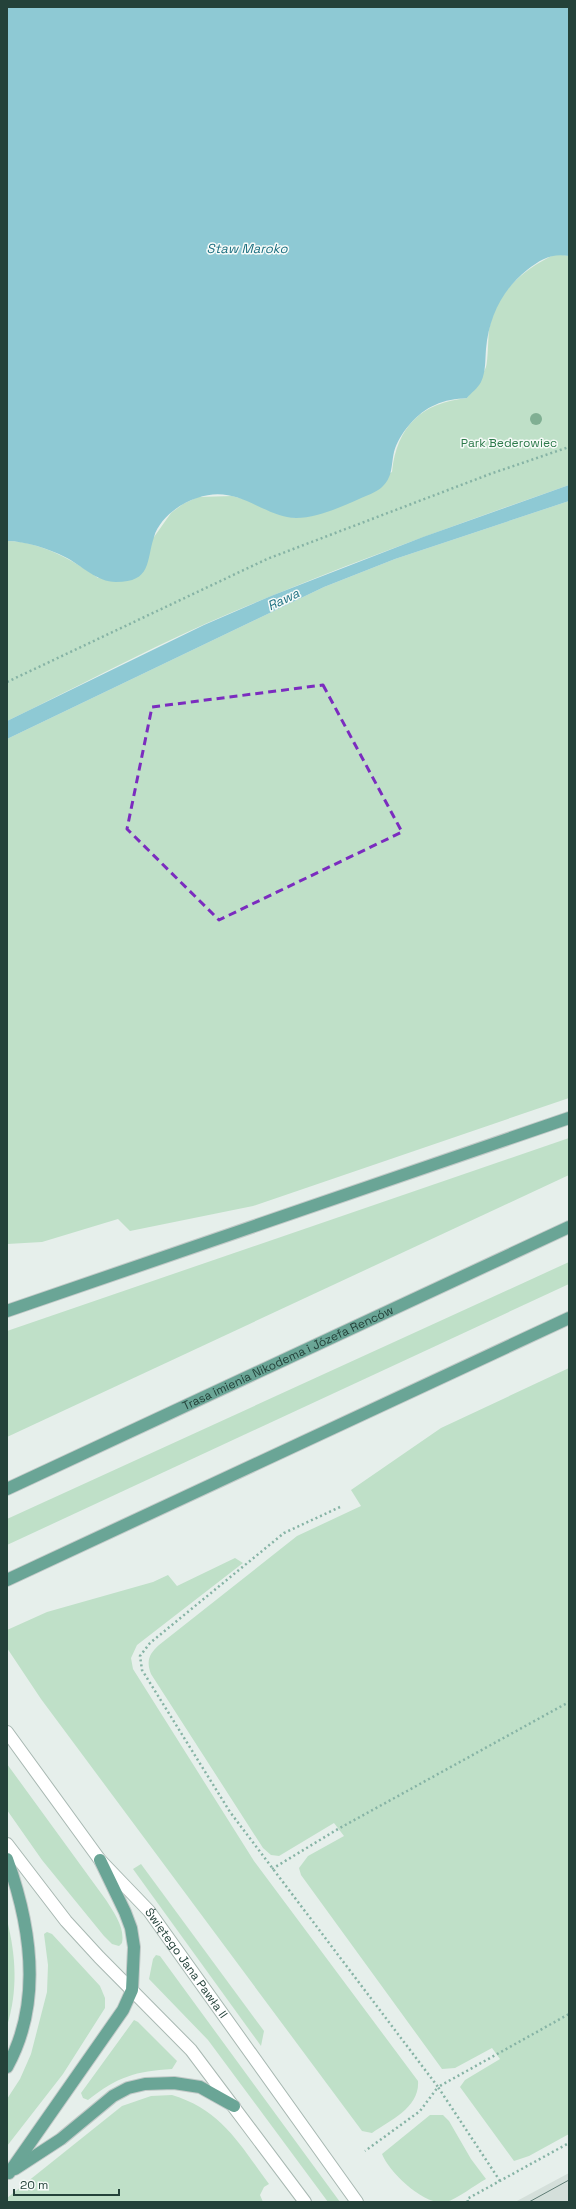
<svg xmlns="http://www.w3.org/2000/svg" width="576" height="2209" font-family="'Space Grotesk',sans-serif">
<rect width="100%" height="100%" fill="#e6efeb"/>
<path fill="#d4dfda" d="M 569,2173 L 569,2202 L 515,2202 Z"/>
<g fill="#bfe0c8">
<path d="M 556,254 L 569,256 L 569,485 C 446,528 324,572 205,624 C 138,654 73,689 7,721 L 7,541 C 38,541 74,560 98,578 L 154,537 L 171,513 L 183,504 L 198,497 L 232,496 L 247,500 L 278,514 L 295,518 L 392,472 C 397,426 421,403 467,398 C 473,388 482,377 486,367 C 488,360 488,340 489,330 C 496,292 523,269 556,254 Z"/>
<path d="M 569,501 L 569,1098 L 253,1206 L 130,1231 L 118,1219 L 42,1242 L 7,1244 L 7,739 L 324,587 L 395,559 Z"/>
<path d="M 569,1138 L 569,1175 L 7,1437 L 7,1331 Z"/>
<path d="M 569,1262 L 569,1284 L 7,1545 L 7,1519 Z"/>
<path d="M 569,1368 L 569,2134 L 529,2156 L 514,2161 L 460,2087 L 465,2080 L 500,2059 L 492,2048 L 455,2068 L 442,2069 L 301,1875 L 299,1868 L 308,1856 L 344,1836 L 334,1823 L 279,1856 L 271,1855 L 263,1848 L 151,1674 C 146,1661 149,1654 159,1645 L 297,1536 L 361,1506 L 351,1490 L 441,1428 Z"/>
<path d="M 235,1558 L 243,1563 L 137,1645 L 131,1658 L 133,1669 L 254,1861 L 418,2081 C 420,2107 391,2120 372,2133 L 362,2131 L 41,1699 L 7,1648 L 7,1630 L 47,1612 L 153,1582 L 168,1575 L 177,1586 Z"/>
<path d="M 7,1764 L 106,1900 C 114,1913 125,1927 122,1943 L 119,1946 L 112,1944 L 104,1936 L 42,1860 L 7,1810 Z"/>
<path d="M 141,1864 L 264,2031 L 261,2046 L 133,1869 Z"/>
<path d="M 7,1920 C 16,1956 18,1990 7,2026 Z"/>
<path d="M 47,1932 L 52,1934 L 100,1986 L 105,1998 L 105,2008 L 63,2074 L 7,2146 L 7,2099 L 20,2079 L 31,2054 L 47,1992 L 48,1965 L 44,1934 Z"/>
<path d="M 156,1955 L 160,1956 L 340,2202 L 328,2202 L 208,2040 L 149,1979 L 153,1959 Z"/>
<path d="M 134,2020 L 138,2022 L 177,2061 L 172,2069 C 136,2071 117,2077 88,2100 L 83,2098 L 81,2093 Z"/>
<path d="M 172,2095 C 222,2110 240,2145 269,2184 L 264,2187 L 260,2195 L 263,2202 L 7,2202 L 7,2198 L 122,2106 L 151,2096 Z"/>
<path d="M 430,2115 L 443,2115 L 449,2121 L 471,2159 L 486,2179 C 475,2185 457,2199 446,2202 C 425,2207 389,2172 382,2154 Z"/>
</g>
<g fill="#8ec9d4">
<path d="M 7,7 L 569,7 L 569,256 C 552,253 541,259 527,270 C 502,290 489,317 486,349 C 485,360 486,371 481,382 C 478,388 471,393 467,398 C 456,399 445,400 435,405 C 417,412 399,434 394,452 C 391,465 393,478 381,488 C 376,492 366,496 359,499 C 341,507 317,518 296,518 C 262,517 238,483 197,498 C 180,503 159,519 154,537 C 146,561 152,582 116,582 C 97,582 81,565 65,557 C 50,549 25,541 7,541 Z"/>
<path d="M 569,485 L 569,501 L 395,559 L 324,587 L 7,739 L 7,721 L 204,625 L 271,596 L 423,537 Z"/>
</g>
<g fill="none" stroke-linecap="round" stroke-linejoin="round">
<defs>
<g id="minor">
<path id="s1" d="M 7,1732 L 100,1860 L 149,1911 L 357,2202"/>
<path d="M 7,1844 L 66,1921 L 99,1957 L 191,2050 L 305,2202"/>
</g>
<g id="primary">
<path d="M 7,1311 L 569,1118"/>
<path id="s2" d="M 7,1489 L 569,1227"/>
<path d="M 7,1580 L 569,1318"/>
<path d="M 7,1859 C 31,1926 43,2002 7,2067"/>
<path d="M 15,2169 L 61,2139 L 113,2096 L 128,2088 L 145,2084 L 174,2083 L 200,2087 L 234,2106"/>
<path d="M 9,2173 L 123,2010 L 132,1990 L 134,1947 L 131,1928 L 125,1912 L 100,1860"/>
</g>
</defs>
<use href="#minor" stroke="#a8b8b2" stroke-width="14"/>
<use href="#primary" stroke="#c2cac8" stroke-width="14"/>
<g stroke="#86b3a5" stroke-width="2.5" stroke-dasharray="2 3" stroke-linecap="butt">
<path d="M 7,682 L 267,559 L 490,474 L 569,447"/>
<path d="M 340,1507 L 284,1533 L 150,1643 L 140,1656 L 142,1670 L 230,1812 L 438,2087 L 420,2111 L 365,2151"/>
<path d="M 272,1869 L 338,1829 L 569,1702"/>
<path d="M 500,2181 L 438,2087 L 569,2014"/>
<path d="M 468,2202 L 467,2199 L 569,2143"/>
</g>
<use href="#minor" stroke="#fff" stroke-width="12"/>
<use href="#primary" stroke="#6aa596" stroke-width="12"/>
<path stroke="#5f7d75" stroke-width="1" d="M 529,2202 L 569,2180"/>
</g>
<circle fill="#80af93" cx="536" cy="419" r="6"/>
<path fill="none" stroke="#7b2cbf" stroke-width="3" stroke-dasharray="8 5" stroke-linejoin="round" d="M 323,685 L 402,832 L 219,920 L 127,829 L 152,707 Z"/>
<g text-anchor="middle" stroke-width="3" stroke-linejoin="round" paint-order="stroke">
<g font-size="12" fill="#2d7a4b" stroke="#f7fbf9">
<text x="509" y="447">Park Bederowiec</text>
</g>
<g font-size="12" fill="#24423a" stroke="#f7fbf9">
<text dy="4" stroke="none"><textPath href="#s2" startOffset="310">Trasa imienia Nikodema i Józefa Renców</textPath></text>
<text dy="4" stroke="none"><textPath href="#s1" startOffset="293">Świętego Jana Pawła II</textPath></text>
</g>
<g font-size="13" font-style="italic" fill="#1c6f80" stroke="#f7fbf9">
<text x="247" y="253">Staw Maroko</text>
<text transform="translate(283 599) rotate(-26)" y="5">Rawa</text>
</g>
</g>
<rect width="576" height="2209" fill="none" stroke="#24423a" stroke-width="16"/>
<path d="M14 2189v6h105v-6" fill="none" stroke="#24423a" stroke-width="2"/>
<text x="20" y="2189" font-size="12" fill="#24423a" stroke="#f7fbf9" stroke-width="3" paint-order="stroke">20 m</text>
</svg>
